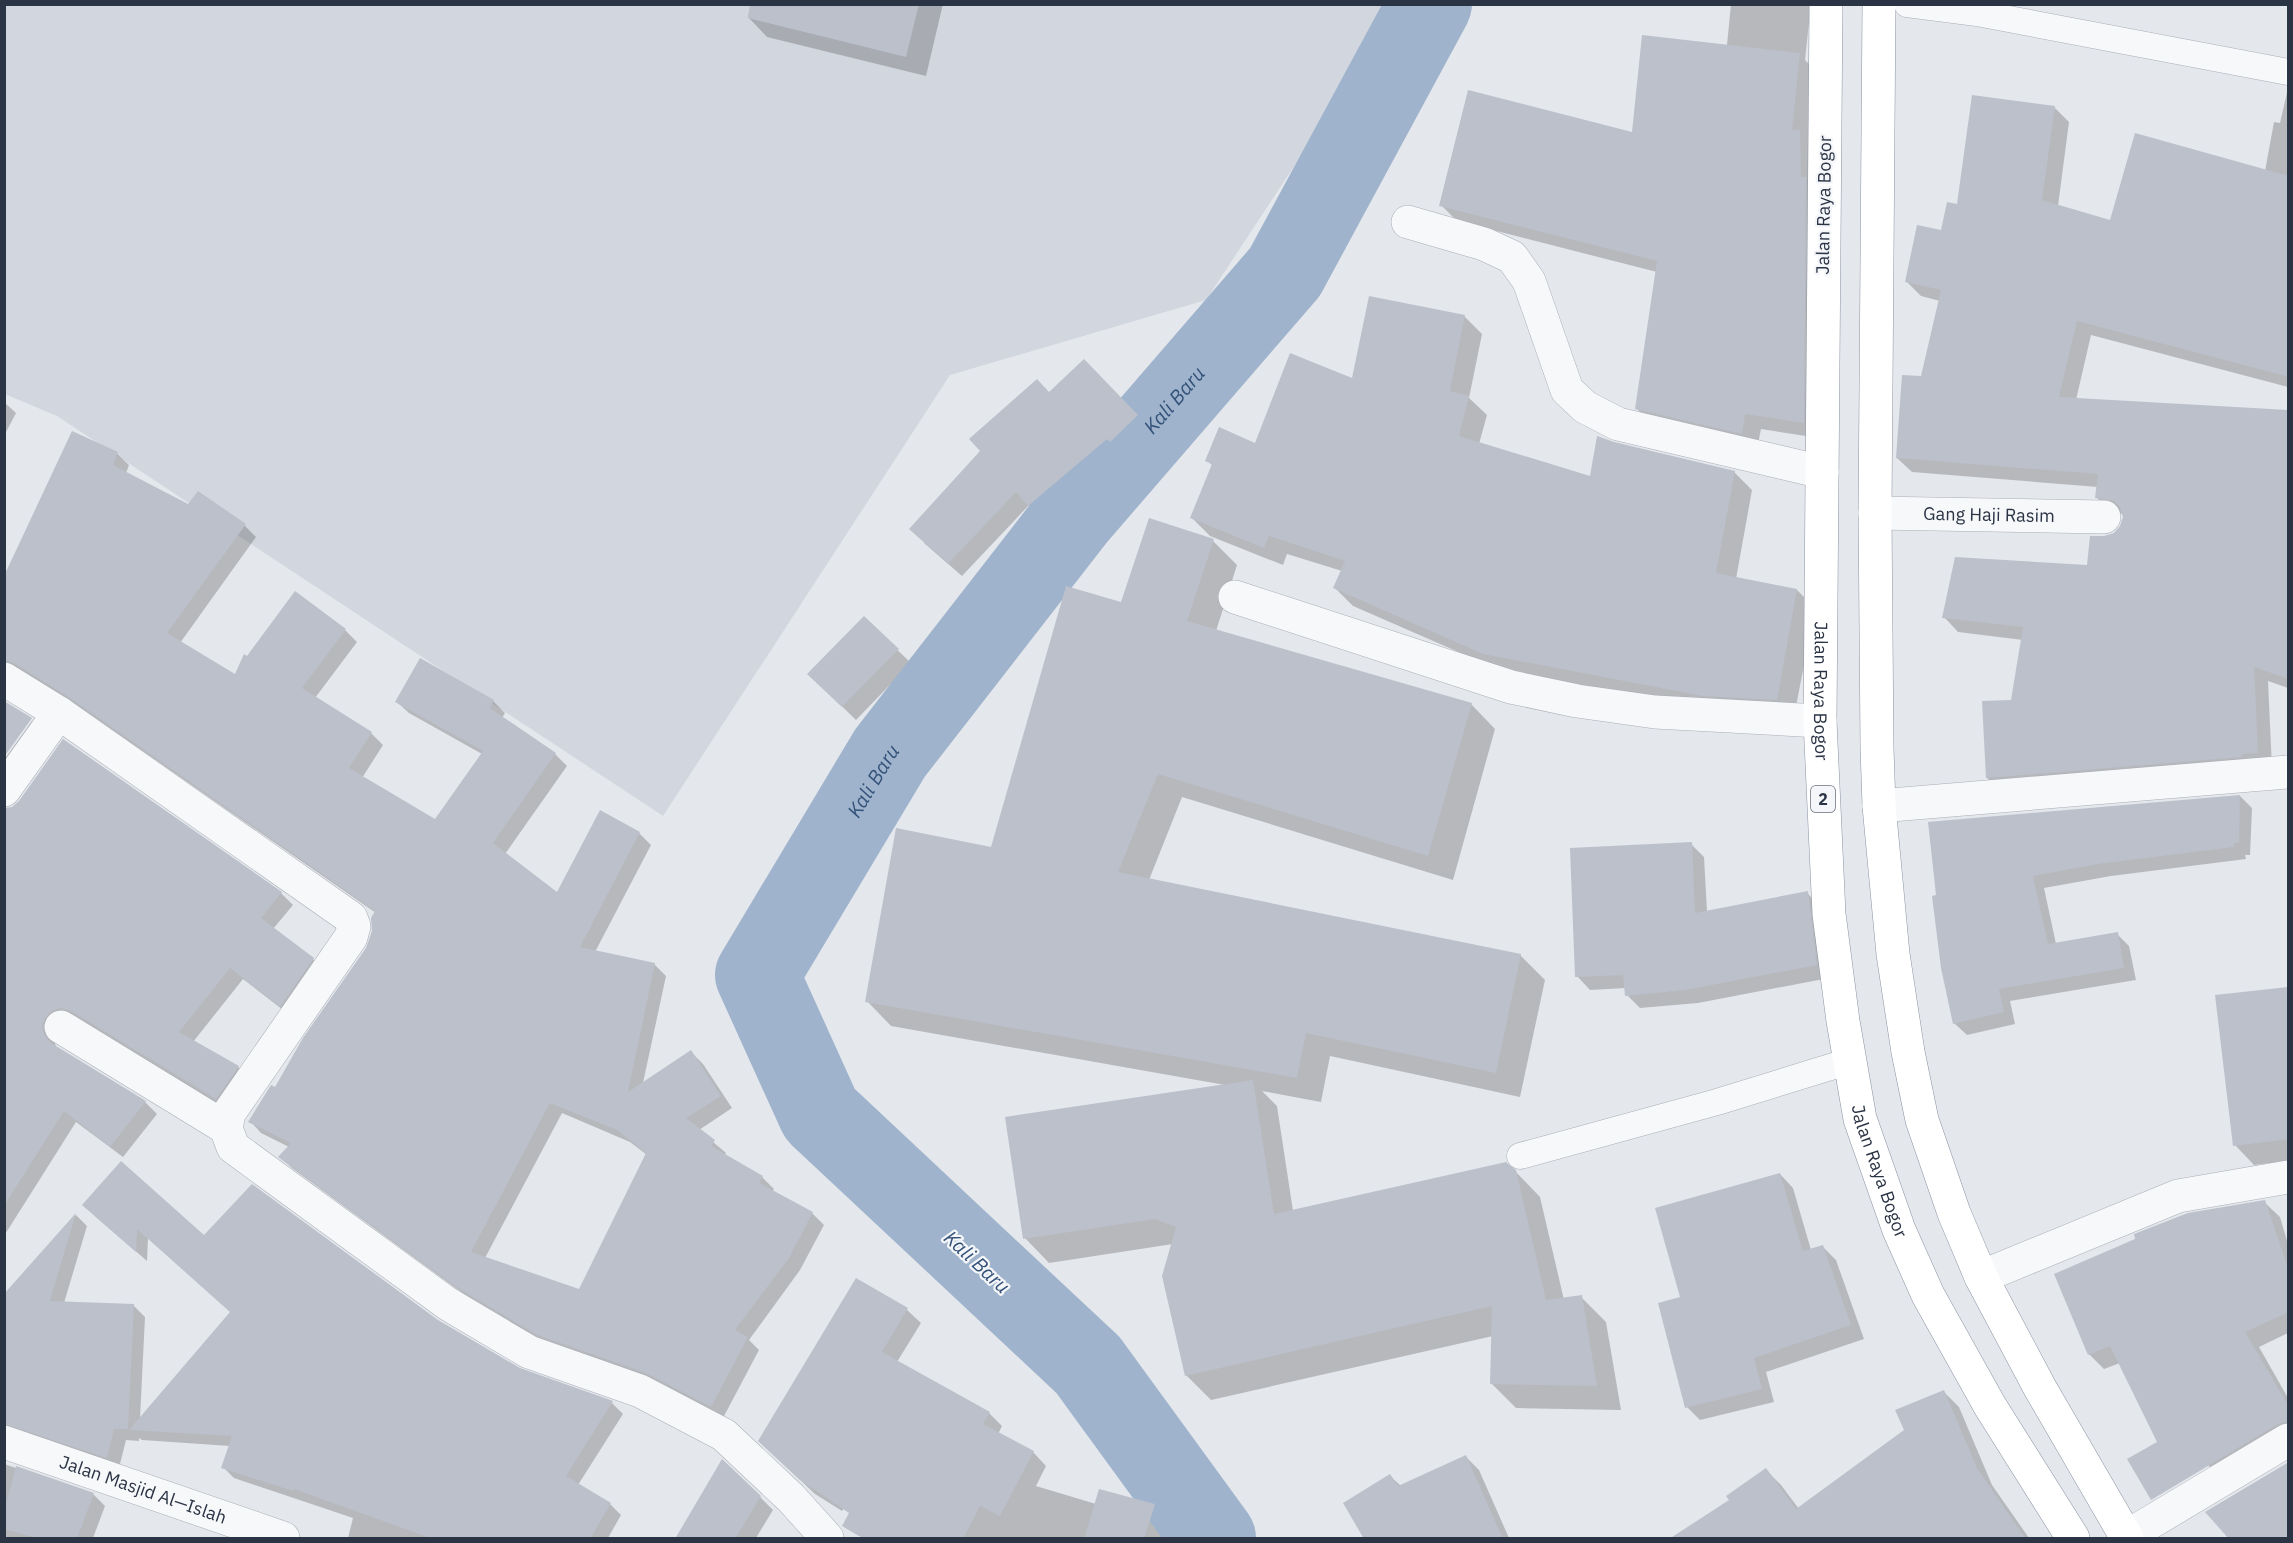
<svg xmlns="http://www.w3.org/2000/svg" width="2293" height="1543" font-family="'IBM Plex Sans',sans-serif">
<rect width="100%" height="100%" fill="#e4e7ec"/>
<path fill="#d2d6de" d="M 4,5 L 1400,5 L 1206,300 L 950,375 L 663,816 L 57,416 L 5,394 Z"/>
<g fill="#0003" fill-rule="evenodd">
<path d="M 751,4 L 943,4 L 926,76 L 767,37 L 748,17 Z"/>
<path d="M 1731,4 L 1811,4 L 1805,60 L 1815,70 L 1808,141 L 1815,148 L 1819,438 L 1761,429 L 1757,449 L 1652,424 L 1636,408 L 1657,272 L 1457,221 L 1441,205 L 1634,134 L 1727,45 Z"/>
<path d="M 2288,88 L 2288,387 L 2091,335 L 2076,400 L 2288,504 L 2288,688 L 2268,681 L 2272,768 L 2002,792 L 1987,778 L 2012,702 L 2023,640 L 1958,632 L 1944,617 L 2088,567 L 2104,537 L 2114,534 L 2122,527 L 2124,514 L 2112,512 L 2097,498 L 2098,487 L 1912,472 L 1897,458 L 1923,378 L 1940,301 L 1921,296 L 1907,282 L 1942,232 L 1958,206 L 2055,108 L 2069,122 L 2058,206 L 2111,222 L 2265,171 L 2274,122 L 2280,123 Z"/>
<path d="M 1464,316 L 1482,334 L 1469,398 L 1487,415 L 1479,444 L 1592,478 L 1734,472 L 1752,490 L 1736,579 L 1797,590 L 1815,608 L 1794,717 L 1722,713 L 1502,671 L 1353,606 L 1335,588 L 1342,571 L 1287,554 L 1283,565 L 1210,536 L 1192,518 L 1213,466 L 1207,460 L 1256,445 L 1353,380 Z"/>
<path d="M 1097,374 L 1150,429 L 1124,454 L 1121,451 L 1042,518 L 1029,505 L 962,576 L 924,543 L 1049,394 Z"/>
<path d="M 4,402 L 16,413 L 4,436 Z"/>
<path d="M 72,433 L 117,454 L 129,465 L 126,473 L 189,506 L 245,526 L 256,537 L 180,643 L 235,677 L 248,657 L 345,630 L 357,642 L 315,698 L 371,733 L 383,745 L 362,778 L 435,821 L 482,754 L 409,713 L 397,702 L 421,660 L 493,701 L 505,713 L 502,718 L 555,754 L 567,766 L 505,854 L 557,894 L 639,833 L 651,845 L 595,952 L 654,964 L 666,976 L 643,1083 L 691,1052 L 703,1064 L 732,1108 L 699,1130 L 726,1153 L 724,1156 L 762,1177 L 774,1189 L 772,1192 L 812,1213 L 824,1225 L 800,1270 L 749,1340 L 759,1350 L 723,1418 L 550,1346 L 472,1300 L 292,1168 L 280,1156 L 289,1147 L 261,1133 L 250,1121 L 276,1089 L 368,948 L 374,931 L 376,913 L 82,709 L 27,674 L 4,676 L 4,572 L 7,573 ZM 562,1113 L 630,1142 L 647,1155 L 580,1291 L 485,1258 Z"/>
<path d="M 1213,541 L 1237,565 L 1216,631 L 1471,704 L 1495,729 L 1453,880 L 1182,797 L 1149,880 L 1520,955 L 1545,980 L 1520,1097 L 1330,1056 L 1321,1102 L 1262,1091 L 1277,1106 L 1293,1211 L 1515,1171 L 1540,1197 L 1564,1300 L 1581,1297 L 1606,1322 L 1621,1410 L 1516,1408 L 1492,1384 L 1493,1336 L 1211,1400 L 1186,1375 L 1173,1244 L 1049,1263 L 1025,1238 L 1225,1085 L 891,1026 L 867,1001 L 992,849 L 1122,604 Z"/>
<path d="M 864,618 L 911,663 L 856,720 L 822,687 Z"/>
<path d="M 32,721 L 43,731 L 4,785 L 4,760 Z"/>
<path d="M 2240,796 L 2252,808 L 2250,855 L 2245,855 L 2246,859 L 2111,876 L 2044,888 L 2056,944 L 2117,934 L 2129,946 L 2136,980 L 2010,1001 L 2015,1024 L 1967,1035 L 1954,1023 L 1933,897 Z"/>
<path d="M 1691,844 L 1704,857 L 1707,912 L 1807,893 L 1820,906 L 1829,978 L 1698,1003 L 1640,1008 L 1627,995 L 1626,988 L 1590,990 L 1577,976 Z"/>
<path d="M 4,891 L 281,893 L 293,905 L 273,929 L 313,959 L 325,971 L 292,1017 L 243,979 L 193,1042 L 238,1067 L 250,1079 L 228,1110 L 54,1040 L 56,1047 L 145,1102 L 157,1114 L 123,1157 L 76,1122 L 4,1236 Z"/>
<path d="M 2288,988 L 2288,1161 L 2254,1165 L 2235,1145 Z"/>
<path d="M 1780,1174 L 1793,1188 L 1811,1250 L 1822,1246 L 1836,1260 L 1864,1339 L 1766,1372 L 1774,1402 L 1700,1420 L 1687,1407 Z"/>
<path d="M 2264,1202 L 2280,1217 L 2288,1244 L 2288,1333 L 2259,1347 L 2288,1398 L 2288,1442 L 2222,1481 L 2120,1363 L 2104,1369 L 2089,1354 Z"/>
<path d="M 76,1215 L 87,1226 L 64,1303 L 133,1305 L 145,1317 L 140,1419 L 232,1313 L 148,1238 L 147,1261 L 95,1216 L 204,1237 L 438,1321 L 519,1370 L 612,1403 L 623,1414 L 578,1485 L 610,1504 L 621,1515 L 608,1538 L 348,1538 L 353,1518 L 234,1478 L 223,1467 L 230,1446 L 142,1440 L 139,1438 L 139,1441 L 126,1440 L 119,1468 L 4,1439 L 4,1296 Z"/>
<path d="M 856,1280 L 907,1310 L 921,1323 L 897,1362 L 932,1387 L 842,1511 L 815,1494 L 773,1454 Z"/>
<path d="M 1943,1391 L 1959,1407 L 1992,1485 L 2029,1538 L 1937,1538 L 1731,1501 L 1766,1470 L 1781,1485 L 1799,1509 L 1906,1431 Z"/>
<path d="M 989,1413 L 1002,1426 L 998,1434 L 1033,1452 L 1046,1466 L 1036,1486 L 1096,1504 L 1154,1506 L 1167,1519 L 1161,1538 L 866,1538 Z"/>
<path d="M 1466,1457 L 1479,1470 L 1509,1538 L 1366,1538 L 1390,1476 L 1401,1486 Z"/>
<path d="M 4,1464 L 93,1494 L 105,1506 L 93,1538 L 4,1538 Z"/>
<path d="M 760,1497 L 773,1510 L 756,1538 L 695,1538 Z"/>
</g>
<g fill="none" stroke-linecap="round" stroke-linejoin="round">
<path stroke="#9fb4cc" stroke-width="84" id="s1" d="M 1214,1538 L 1088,1365 L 820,1114 L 757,975 L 890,753 L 1075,515 L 1285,272 L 1430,4"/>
</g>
<g fill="#bbc0ca" fill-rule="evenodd">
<path d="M 750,4 L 919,4 L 906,57 L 748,18 Z"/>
<path d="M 1642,35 L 1800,53 L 1792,130 L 1800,130 L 1801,177 L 1806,177 L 1804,423 L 1745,414 L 1742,434 L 1635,409 L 1657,261 L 1439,206 L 1468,90 L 1632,132 Z"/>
<path d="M 1972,95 L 2055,106 L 2042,200 L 2110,220 L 2135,133 L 2289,176 L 2289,377 L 2077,321 L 2059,397 L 2289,410 L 2289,679 L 2254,667 L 2258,753 L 2242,754 L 2242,757 L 1986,778 L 1982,701 L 2011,700 L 2023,627 L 1942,618 L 1955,557 L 2087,565 L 2090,536 L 2104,536 L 2114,533 L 2120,526 L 2123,517 L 2120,507 L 2114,501 L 2095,498 L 2098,474 L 1896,458 L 1902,375 L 1921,376 L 1941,290 L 1905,282 L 1917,225 L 1941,230 L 1947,202 L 1957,204 Z"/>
<path d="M 1369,296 L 1465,315 L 1450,391 L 1469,396 L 1459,436 L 1590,476 L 1597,436 L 1614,442 L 1735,471 L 1716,573 L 1797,589 L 1777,700 L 1703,696 L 1483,654 L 1333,588 L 1345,561 L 1269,536 L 1264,548 L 1190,518 L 1212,464 L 1205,461 L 1219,427 L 1255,443 L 1290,353 L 1352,378 Z"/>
<path d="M 1084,359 L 1138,415 L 1110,442 L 1107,439 L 1028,506 L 1016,492 L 948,564 L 909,529 L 980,451 L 969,439 L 1037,379 L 1049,392 Z"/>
<path d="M 72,431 L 118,452 L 113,465 L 188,504 L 198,491 L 246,524 L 167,633 L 235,674 L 244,654 L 247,656 L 295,591 L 346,629 L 302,688 L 372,732 L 349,768 L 435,819 L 483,751 L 395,702 L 420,658 L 494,700 L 490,708 L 556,753 L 493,843 L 557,892 L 600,810 L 640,832 L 580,947 L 655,963 L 628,1092 L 691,1050 L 721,1096 L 686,1118 L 715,1140 L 711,1146 L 763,1176 L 759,1183 L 813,1212 L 789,1258 L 735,1330 L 748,1337 L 711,1407 L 646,1373 L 537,1335 L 458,1288 L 278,1157 L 291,1143 L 248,1122 L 271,1085 L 275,1087 L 303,1038 L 366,948 L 372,931 L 371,918 L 375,911 L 70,698 L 14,663 L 4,660 L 4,576 ZM 550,1103 L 617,1130 L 646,1153 L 579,1289 L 471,1252 Z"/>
<path d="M 1149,518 L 1214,539 L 1187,621 L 1472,703 L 1428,856 L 1158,774 L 1118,872 L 1521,954 L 1496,1073 L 1306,1033 L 1297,1078 L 865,1002 L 896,828 L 991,847 L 1066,586 L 1121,602 Z"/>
<path d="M 864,616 L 899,649 L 842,707 L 807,674 Z"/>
<path d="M 4,701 L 32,718 L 4,757 Z"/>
<path d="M 63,739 L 282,892 L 261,918 L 314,958 L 280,1007 L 230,968 L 179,1032 L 239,1066 L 216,1099 L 71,1011 L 61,1008 L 52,1011 L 45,1018 L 42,1027 L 45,1036 L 51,1043 L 146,1101 L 110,1147 L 64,1111 L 4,1206 L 4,808 L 12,807 L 19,801 Z"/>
<path d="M 2240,795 L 2239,843 L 2234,843 L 2234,847 L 2098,864 L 2033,876 L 2048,944 L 2118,932 L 2124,968 L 1999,989 L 2004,1012 L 1953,1024 L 1941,968 L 1932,896 L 1936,895 L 1928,822 Z"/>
<path d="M 1692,842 L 1695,913 L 1808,891 L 1817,965 L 1685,990 L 1625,996 L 1623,975 L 1575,977 L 1570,848 Z"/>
<path d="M 2289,987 L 2289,1139 L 2233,1146 L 2215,995 Z"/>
<path d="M 1253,1080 L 1274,1214 L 1506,1162 L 1516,1170 L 1546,1300 L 1582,1295 L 1597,1386 L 1490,1384 L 1492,1306 L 1185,1376 L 1162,1276 L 1176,1227 L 1155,1219 L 1023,1239 L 1005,1117 Z"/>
<path d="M 121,1161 L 204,1235 L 252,1184 L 438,1320 L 520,1368 L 613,1401 L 566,1476 L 611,1503 L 590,1539 L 433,1539 L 294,1489 L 293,1491 L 221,1468 L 232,1436 L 129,1430 L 230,1312 L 137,1229 L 136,1252 L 82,1205 Z"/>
<path d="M 1780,1173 L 1803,1251 L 1823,1245 L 1851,1325 L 1754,1358 L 1762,1389 L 1685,1408 L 1658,1303 L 1680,1297 L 1655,1208 Z"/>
<path d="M 2265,1200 L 2289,1271 L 2289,1312 L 2245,1332 L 2289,1407 L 2289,1421 L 2278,1424 L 2151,1500 L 2127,1459 L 2157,1442 L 2110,1346 L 2088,1355 L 2054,1274 L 2135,1239 L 2134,1234 L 2175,1218 L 2188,1213 Z"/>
<path d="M 76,1213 L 50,1301 L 134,1304 L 128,1429 L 114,1429 L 107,1458 L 4,1424 L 4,1294 Z"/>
<path d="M 856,1278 L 908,1308 L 882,1352 L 990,1412 L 983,1424 L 1034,1451 L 1000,1516 L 980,1506 L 963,1539 L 864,1539 L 842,1526 L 849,1513 L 800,1480 L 758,1441 Z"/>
<path d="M 1944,1390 L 1977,1468 L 2026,1539 L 1669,1539 L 1729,1500 L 1726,1496 L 1766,1468 L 1796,1509 L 1904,1430 L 1895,1410 Z"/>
<path d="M 1466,1455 L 1503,1539 L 1364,1539 L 1343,1503 L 1390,1474 L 1398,1486 Z"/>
<path d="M 722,1459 L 761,1496 L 735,1539 L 675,1539 Z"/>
<path d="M 2289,1462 L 2289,1539 L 2229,1539 L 2205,1512 Z"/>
<path d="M 16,1466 L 94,1493 L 77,1539 L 41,1539 L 4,1529 L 4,1512 Z"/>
<path d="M 1099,1489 L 1155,1504 L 1144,1539 L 1084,1539 Z"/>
</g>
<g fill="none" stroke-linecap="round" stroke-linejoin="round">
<defs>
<g id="lane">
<path d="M 1907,4 L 1977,13 L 2288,72"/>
<path d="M 1520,1156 L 1717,1102 L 1850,1061"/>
</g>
<g id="street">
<path d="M 1408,222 L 1484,244 L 1512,257 L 1529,281 L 1567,390 L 1585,407 L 1618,424 L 1822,472"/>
<path id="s2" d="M 1875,513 L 2104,517"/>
<path d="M 1235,597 L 1511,687 L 1577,701 L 1655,712 L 1820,721"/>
<path d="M 4,679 L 59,713 L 351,918 L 354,926 L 351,937 L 229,1113 L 226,1128 L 233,1147 L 448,1304 L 529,1352 L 640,1391 L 724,1435 L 791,1498 L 827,1538"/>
<path d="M 4,790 L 59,713"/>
<path d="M 1879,806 L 2288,772"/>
<path d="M 61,1027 L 226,1128"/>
<path d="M 1981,1277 L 2178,1196 L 2288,1177"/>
<path id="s3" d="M 4,1442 L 283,1538"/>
<path d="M 2126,1537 L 2288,1440"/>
</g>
<g id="highway">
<path id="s4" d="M 1826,4 L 1820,721 L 1829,914 L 1843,1021 L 1860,1119 L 1899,1230 L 1928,1295 L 1990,1406 L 2073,1538"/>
<path d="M 1879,4 L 1875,513 L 1877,748 L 1879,806 L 1893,954 L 1908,1052 L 1922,1120 L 1954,1213 L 1981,1277 L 2040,1388 L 2127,1538"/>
</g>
</defs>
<use href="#lane" stroke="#a9aeb7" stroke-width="27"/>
<use href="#street" stroke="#a9aeb7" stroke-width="34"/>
<use href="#highway" stroke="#8b94a3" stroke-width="34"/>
<use href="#lane" stroke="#f7f8fa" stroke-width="26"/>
<use href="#street" stroke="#f7f8fa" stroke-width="33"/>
<use href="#highway" stroke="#fff" stroke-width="33"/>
</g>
<g text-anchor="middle" stroke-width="4.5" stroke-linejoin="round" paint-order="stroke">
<rect fill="#f4f6f9" stroke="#676e7b" stroke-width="1.5" x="1811" y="786" width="24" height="26" rx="4.5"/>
<g font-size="16" font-weight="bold" fill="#2b3445">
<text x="1823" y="805">2</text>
</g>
<g font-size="18" fill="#2b3445" stroke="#f4f6f9">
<text transform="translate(1824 205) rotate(-89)" y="6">Jalan Raya Bogor</text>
<text dy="6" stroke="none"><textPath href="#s2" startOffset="114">Gang Haji Rasim</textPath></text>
<text dy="6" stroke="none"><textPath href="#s4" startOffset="687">Jalan Raya Bogor</textPath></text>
<text dy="6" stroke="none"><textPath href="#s4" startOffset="1173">Jalan Raya Bogor</textPath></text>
<text dy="6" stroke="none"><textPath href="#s3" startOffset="147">Jalan Masjid Al—Islah</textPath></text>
</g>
<g font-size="20" font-style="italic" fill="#34527a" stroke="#f4f6f9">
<text dy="7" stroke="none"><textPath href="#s1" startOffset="1446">Kali Baru</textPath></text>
<text dy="7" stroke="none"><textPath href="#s1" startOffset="960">Kali Baru</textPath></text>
<text transform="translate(977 1262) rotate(43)" y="7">Kali Baru</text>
</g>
</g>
<rect width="2293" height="1543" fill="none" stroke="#2b3445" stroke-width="12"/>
</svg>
